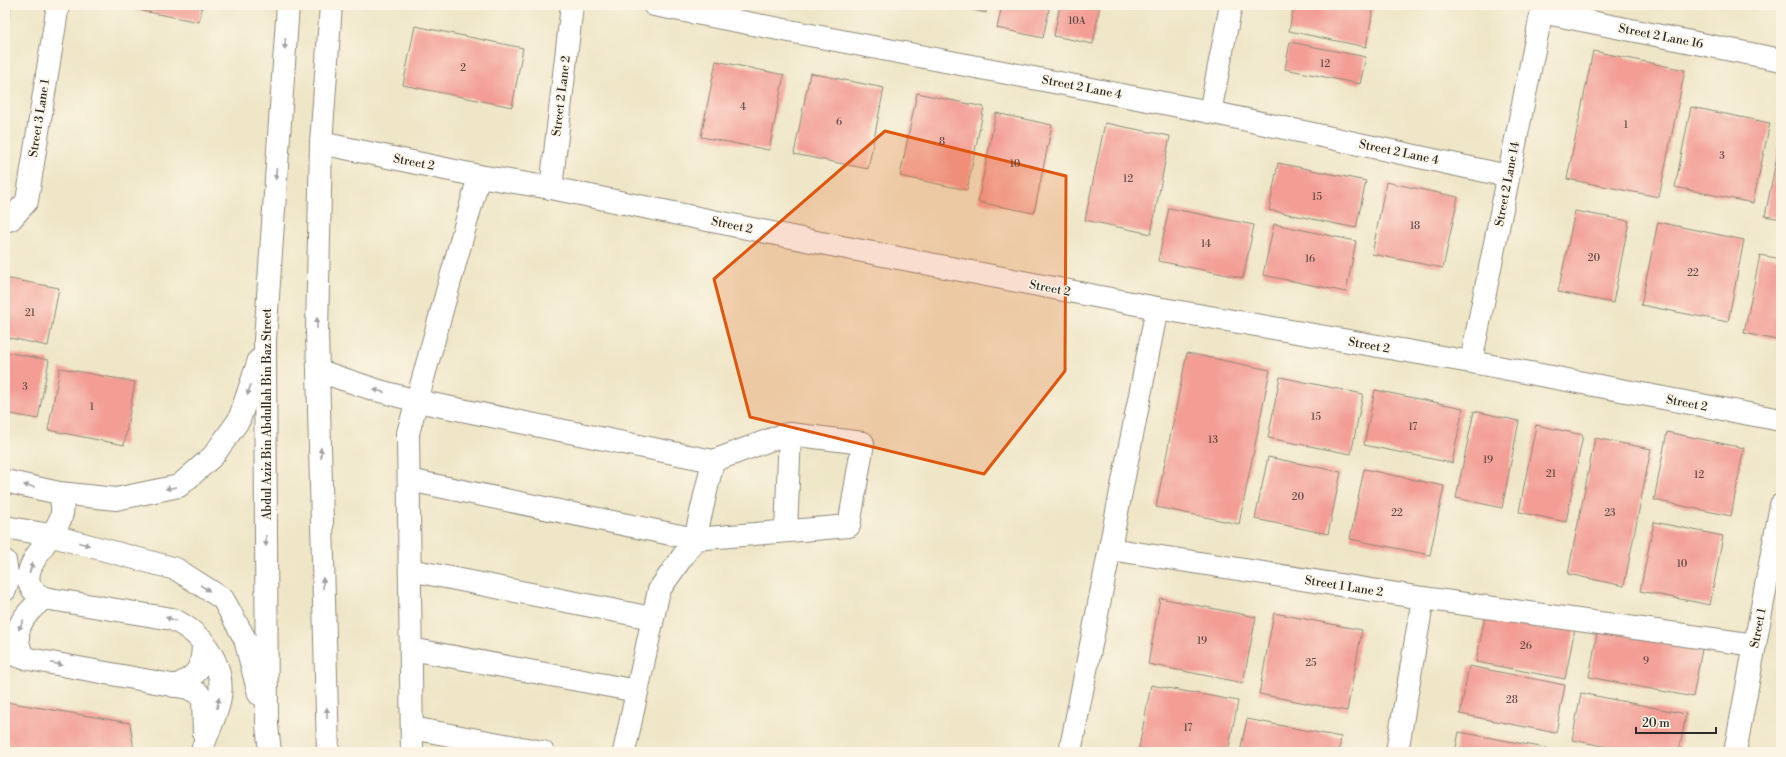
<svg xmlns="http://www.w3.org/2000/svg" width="1786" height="757" font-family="'Libre Bodoni',serif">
<rect width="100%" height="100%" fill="#fcf5e5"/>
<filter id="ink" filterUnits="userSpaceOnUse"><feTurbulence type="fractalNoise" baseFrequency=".025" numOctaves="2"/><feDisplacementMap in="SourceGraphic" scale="8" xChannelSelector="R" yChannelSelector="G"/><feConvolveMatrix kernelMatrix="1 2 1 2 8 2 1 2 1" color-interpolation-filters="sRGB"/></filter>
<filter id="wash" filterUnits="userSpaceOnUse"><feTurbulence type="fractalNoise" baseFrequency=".012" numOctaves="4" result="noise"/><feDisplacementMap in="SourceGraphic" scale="16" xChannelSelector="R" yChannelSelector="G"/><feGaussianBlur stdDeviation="0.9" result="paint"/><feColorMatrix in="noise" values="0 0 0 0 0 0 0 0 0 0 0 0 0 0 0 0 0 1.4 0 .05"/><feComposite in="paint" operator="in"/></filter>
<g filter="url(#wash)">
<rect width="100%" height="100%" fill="#efe6c8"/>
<g id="blocks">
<g fill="#f39d94">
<path d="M 5,5 L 11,5 L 6,35 L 5,35 Z"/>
<path d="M 112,5 L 202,5 L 199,22 Z"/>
<path d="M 952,5 L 987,5 L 986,13 Z"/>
<path d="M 1002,5 L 1050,5 L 1043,38 L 997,28 Z"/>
<path d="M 1060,5 L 1100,5 L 1093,44 L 1054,36 Z"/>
<path d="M 1294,5 L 1374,5 L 1366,47 L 1289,31 Z"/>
<path d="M 415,26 L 523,48 L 512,107 L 403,85 Z"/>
<path d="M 1290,42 L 1366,57 L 1360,84 L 1285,69 Z"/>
<path d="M 1593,51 L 1685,70 L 1659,197 L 1567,179 Z"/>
<path d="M 716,61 L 784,75 L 769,150 L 701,137 Z"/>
<path d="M 810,73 L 884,88 L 868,169 L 794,154 Z"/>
<path d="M 917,93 L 984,107 L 967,190 L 900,176 Z"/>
<path d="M 1691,107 L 1770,123 L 1753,203 L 1675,187 Z"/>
<path d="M 996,113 L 1052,125 L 1034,213 L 978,202 Z"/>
<path d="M 1105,123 L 1170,136 L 1151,234 L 1085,220 Z"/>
<path d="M 1780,142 L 1781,142 L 1781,219 L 1765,216 Z"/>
<path d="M 1278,163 L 1366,181 L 1356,228 L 1269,210 Z"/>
<path d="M 1386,182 L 1458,197 L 1443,268 L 1372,254 Z"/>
<path d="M 1169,208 L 1254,225 L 1243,278 L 1158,261 Z"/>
<path d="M 1575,211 L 1629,221 L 1613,303 L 1558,292 Z"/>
<path d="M 1658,222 L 1744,240 L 1728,322 L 1641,305 Z"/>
<path d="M 1274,224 L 1356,241 L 1346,292 L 1263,275 Z"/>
<path d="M 1760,255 L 1781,259 L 1781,341 L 1744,333 Z"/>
<path d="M 5,278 L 59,288 L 48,346 L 5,337 Z"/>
<path d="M 5,352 L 49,360 L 38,419 L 5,413 Z"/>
<path d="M 1187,353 L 1270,370 L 1239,524 L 1156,507 Z"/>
<path d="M 60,368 L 135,382 L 124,445 L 48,430 Z"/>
<path d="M 1280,377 L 1363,394 L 1351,454 L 1268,438 Z"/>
<path d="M 1375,390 L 1463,408 L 1452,463 L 1364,445 Z"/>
<path d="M 1474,411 L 1519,421 L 1502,508 L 1456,498 Z"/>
<path d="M 1536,425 L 1583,435 L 1566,522 L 1519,512 Z"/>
<path d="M 1667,432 L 1744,448 L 1731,516 L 1654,500 Z"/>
<path d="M 1595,438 L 1651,449 L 1624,586 L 1568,574 Z"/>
<path d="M 1268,457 L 1341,472 L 1328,534 L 1255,519 Z"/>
<path d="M 1364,469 L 1444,486 L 1430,555 L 1350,539 Z"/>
<path d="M 1654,522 L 1723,536 L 1710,605 L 1640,591 Z"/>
<path d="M 1160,598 L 1256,617 L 1243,683 L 1148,664 Z"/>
<path d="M 1486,611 L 1575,628 L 1565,679 L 1476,662 Z"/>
<path d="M 1274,613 L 1362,630 L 1347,711 L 1259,694 Z"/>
<path d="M 1599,624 L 1703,644 L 1693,697 L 1589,677 Z"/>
<path d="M 1469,666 L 1565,685 L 1556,733 L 1460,714 Z"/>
<path d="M 1151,685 L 1238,701 L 1228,752 L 1138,752 Z"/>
<path d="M 1581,693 L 1686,714 L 1679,752 L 1634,752 L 1572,740 Z"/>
<path d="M 6,702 L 130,723 L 134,752 L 5,752 Z"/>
<path d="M 1247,719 L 1341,737 L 1339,752 L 1240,752 Z"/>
<path d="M 1459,732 L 1551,749 L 1550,752 L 1455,752 Z"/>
</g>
</g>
</g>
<g filter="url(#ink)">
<use href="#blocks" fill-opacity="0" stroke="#8d887a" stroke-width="1"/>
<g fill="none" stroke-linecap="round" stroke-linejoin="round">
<defs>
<g id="minor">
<path d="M 654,5 L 1210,112 L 1508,176"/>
<path d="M 1541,12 L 1781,60"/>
<path d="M 1210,112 L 1231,5"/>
<path d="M 321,143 L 479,176 L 551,188 L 821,243 L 1157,308 L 1471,362 L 1781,420"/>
<path d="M 551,188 L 572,5"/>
<path d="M 5,221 L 11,219 L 27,201 L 58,5"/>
<path d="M 1471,362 L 1543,5"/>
<path d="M 319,371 L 376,390 L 417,401 L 713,461 L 783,435 L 790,434 L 863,443 L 849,526 L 695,539 L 659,590 L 624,752"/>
<path d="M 409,480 L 695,539 L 713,461"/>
<path d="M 5,481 L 59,493 L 116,499 L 179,486 L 213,456 L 239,420 L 259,360"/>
<path d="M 59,493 C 62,501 64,508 61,517 C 55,540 3,578 44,598 L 172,619 C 204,634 227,666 219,703 C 215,720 205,735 202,752"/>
<path d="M 5,527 L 49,535 L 176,569 L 223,599 L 245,639 L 259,694"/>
<path d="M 786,531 L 790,434"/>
<path d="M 1110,549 L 1423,598 L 1397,752"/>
<path d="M 5,561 L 8,580 L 5,590"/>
<path d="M 410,570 L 652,618"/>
<path d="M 1423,598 L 1755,645"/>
<path d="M 411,649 L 637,691"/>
<path d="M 5,652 L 24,658 L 188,688 L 198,693 L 203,700 L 204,734"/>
<path d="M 24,658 C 9,631 23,615 44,598"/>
<path d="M 174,686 C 199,677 203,666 203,641"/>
<path d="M 412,728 L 543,752"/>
<path d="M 270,752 L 267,725 L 265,340 L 288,5"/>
<path d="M 328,752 L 317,332 L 321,143 L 331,5"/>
<path d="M 412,752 L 408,433 L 479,176"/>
<path d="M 1070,752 L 1157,308"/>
<path d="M 1735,752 L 1781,505"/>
</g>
</defs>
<use href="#minor" stroke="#8d887a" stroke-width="24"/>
<use href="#minor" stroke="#fff" stroke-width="22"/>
</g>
<defs><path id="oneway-solid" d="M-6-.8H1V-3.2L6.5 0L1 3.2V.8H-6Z"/></defs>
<g fill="#a0a0a0">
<use href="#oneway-solid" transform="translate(285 44) rotate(94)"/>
<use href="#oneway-solid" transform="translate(276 174) rotate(94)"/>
<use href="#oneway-solid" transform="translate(317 323) rotate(-89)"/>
<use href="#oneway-solid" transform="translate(249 390) rotate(108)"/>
<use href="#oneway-solid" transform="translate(379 391) rotate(-165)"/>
<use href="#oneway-solid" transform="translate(321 453) rotate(-91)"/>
<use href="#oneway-solid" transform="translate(29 486) rotate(-168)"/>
<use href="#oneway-solid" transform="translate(171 488) rotate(168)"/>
<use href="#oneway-solid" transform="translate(266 541) rotate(90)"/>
<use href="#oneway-solid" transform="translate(84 544) rotate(15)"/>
<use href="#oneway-solid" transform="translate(31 568) rotate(-72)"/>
<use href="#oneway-solid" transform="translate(323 583) rotate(-91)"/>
<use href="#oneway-solid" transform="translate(205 588) rotate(32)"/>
<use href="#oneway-solid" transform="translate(171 619) rotate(-161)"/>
<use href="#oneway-solid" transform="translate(21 625) rotate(116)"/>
<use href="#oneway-solid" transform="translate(57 664) rotate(11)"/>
<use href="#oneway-solid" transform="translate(218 703) rotate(-79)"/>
<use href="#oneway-solid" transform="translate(327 713) rotate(-92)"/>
</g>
</g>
<path fill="#df570e" fill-opacity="0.2" stroke="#df570e" stroke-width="3" stroke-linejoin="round" d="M 885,131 L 1066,176 L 1065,371 L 984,474 L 750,417 L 714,279 Z"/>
<g text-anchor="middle" stroke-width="3" stroke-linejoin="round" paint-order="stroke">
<g font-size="10" fill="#5d4845">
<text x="1077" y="24">10A</text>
<text x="1325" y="67">12</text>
<text x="463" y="71">2</text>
<text x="743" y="110">4</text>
<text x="839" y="125">6</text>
<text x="1626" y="128">1</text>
<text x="942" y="145">8</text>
<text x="1722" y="159">3</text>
<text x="1015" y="167">10</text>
<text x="1128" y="182">12</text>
<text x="1317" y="200">15</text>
<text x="1415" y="229">18</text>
<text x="1206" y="247">14</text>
<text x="1594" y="261">20</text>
<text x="1310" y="262">16</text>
<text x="1693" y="276">22</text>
<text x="30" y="316">21</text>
<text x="25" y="390">3</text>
<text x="92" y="410">1</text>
<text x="1316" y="420">15</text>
<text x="1413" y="430">17</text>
<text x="1213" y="443">13</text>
<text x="1488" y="463">19</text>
<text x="1551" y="477">21</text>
<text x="1699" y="478">12</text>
<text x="1298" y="500">20</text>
<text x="1397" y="516">22</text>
<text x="1610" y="516">23</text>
<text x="1682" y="567">10</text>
<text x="1202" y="644">19</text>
<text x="1526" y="649">26</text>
<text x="1646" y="664">9</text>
<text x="1311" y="666">25</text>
<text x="1512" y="703">28</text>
<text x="1188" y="731">17</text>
</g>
<g font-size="12" fill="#2b2b2b" stroke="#fcf5e5">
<text transform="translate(1661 36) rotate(11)" y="4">Street 2 Lane 16</text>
<text transform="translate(1082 87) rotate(11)" y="4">Street 2 Lane 4</text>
<text transform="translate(561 96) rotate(-83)" y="4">Street 2 Lane 2</text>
<text transform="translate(39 118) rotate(-81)" y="4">Street 3 Lane 1</text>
<text transform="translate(1399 152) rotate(12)" y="4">Street 2 Lane 4</text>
<text transform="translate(414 162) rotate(11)" y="4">Street 2</text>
<text transform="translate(1507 184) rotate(-79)" y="4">Street 2 Lane 14</text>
<text transform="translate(732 225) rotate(12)" y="4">Street 2</text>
<text transform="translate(1050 288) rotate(11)" y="4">Street 2</text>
<text transform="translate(1369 345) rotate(10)" y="4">Street 2</text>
<text transform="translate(1687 403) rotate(11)" y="4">Street 2</text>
<text transform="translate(267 414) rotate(-90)" y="4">Abdul Aziz Bin Abdullah Bin Baz Street</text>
<text transform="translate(1344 586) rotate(9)" y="4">Street 1 Lane 2</text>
<text transform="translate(1758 628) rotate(-79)" y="4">Street 1</text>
</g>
</g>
<rect width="1786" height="757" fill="none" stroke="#fcf5e5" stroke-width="20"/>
<path d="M1636 727v6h80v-6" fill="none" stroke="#2b2b2b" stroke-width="2"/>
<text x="1642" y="727" font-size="12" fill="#2b2b2b" stroke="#fcf5e5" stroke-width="3" paint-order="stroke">20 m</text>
</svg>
